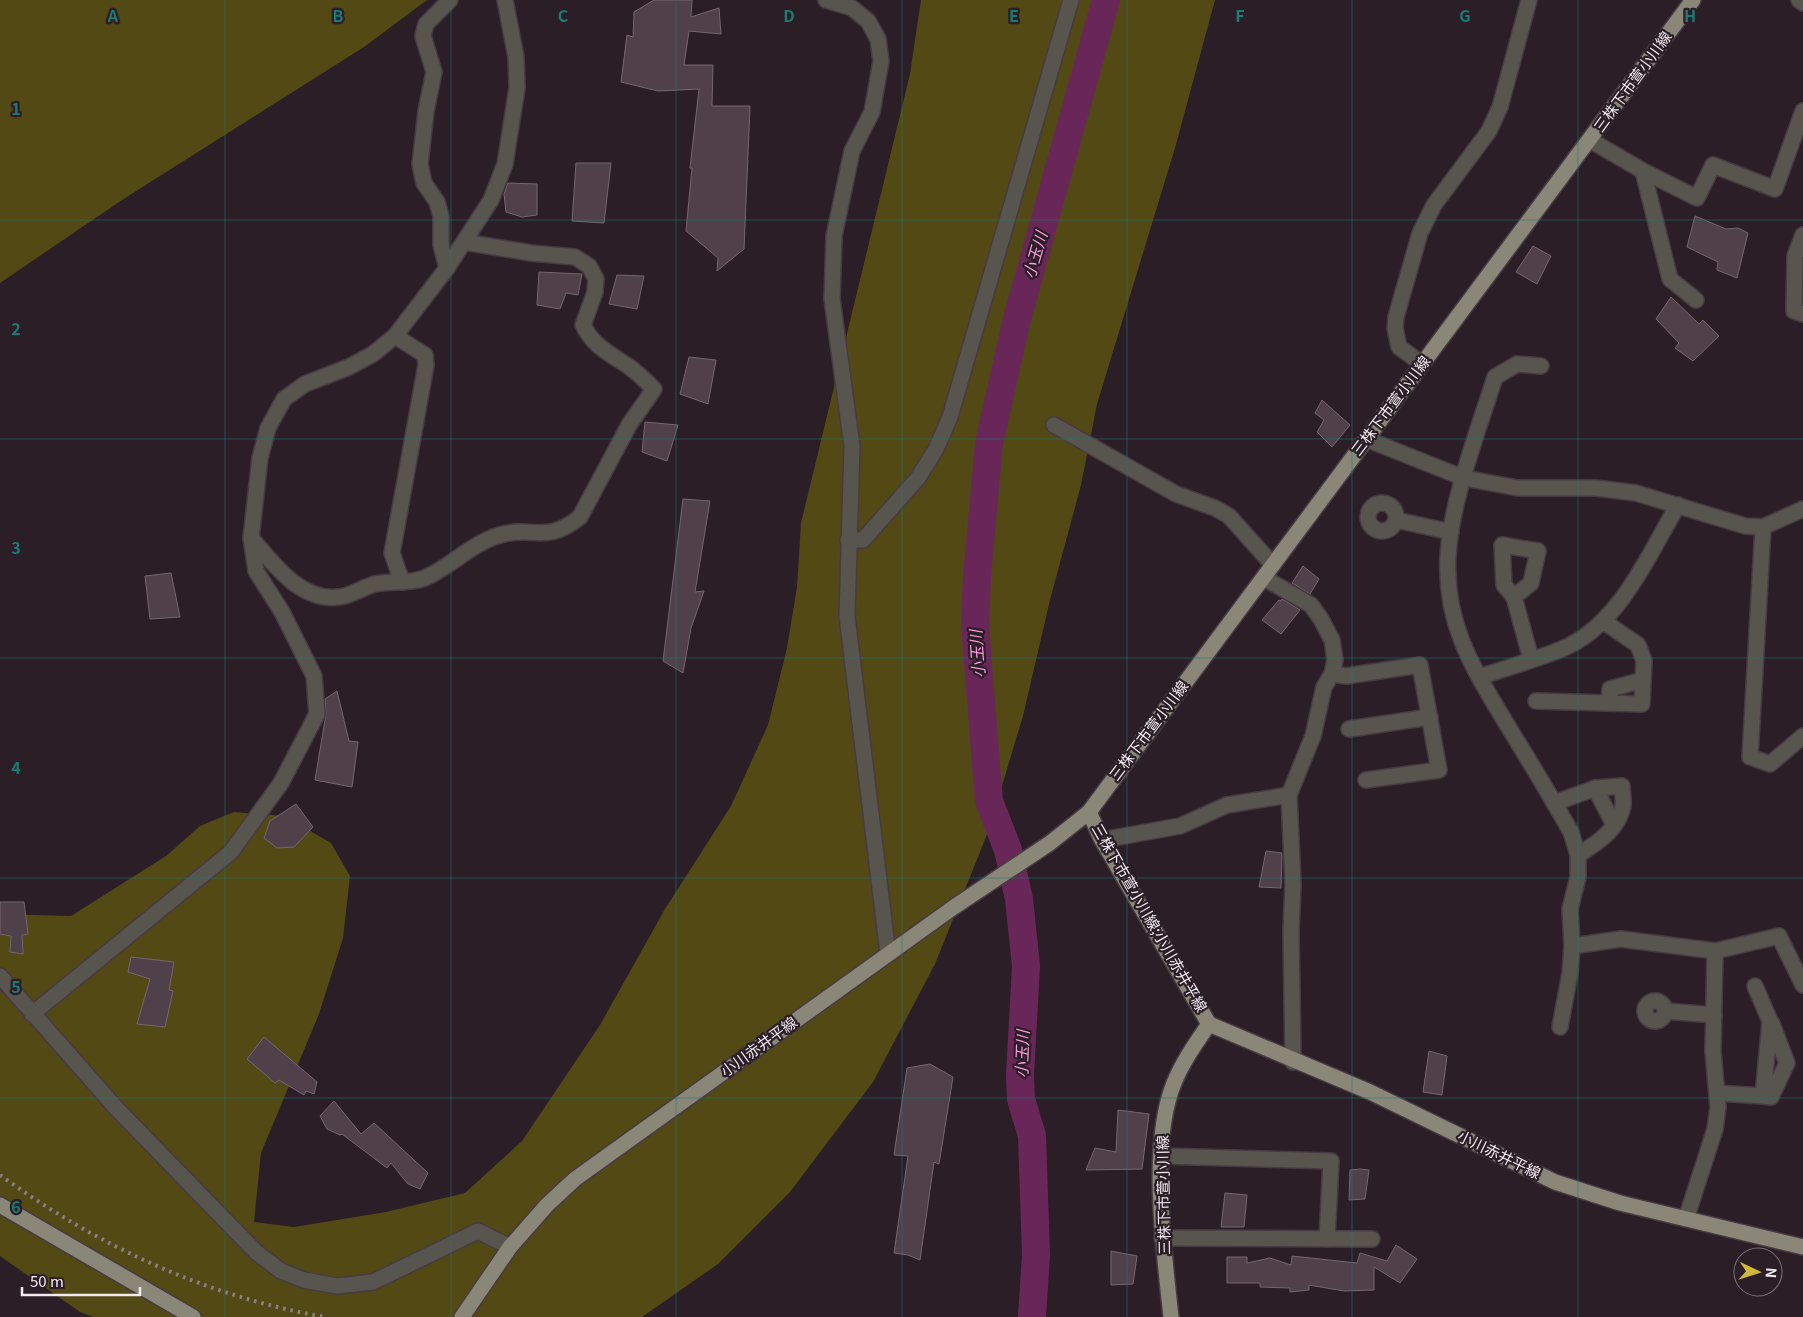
<svg xmlns="http://www.w3.org/2000/svg" width="1803" height="1317" font-family="Georgia,'Noto Sans JP',serif">
<rect width="100%" height="100%" fill="#2b1e27"/>
<g fill="#534915">
<path d="M 0,0 L 427,0 L 364,47 L 122,200 L 0,283 Z"/>
<path d="M 921,0 L 1215,0 L 1175,148 L 1097,404 L 1081,485 L 1050,600 L 1023,716 L 988,832 L 935,964 L 873,1082 L 790,1192 L 718,1264 L 642,1317 L 93,1317 L 80,1312 L 0,1256 L 0,914 L 71,916 L 166,856 L 200,826 L 234,812 L 284,816 L 331,843 L 350,876 L 343,938 L 319,1014 L 261,1153 L 254,1222 L 294,1227 L 386,1212 L 465,1193 L 522,1141 L 600,1025 L 665,909 L 731,806 L 768,725 L 787,648 L 797,587 L 801,523 L 910,74 Z"/>
</g>
<g fill="none" stroke-linecap="round" stroke-linejoin="round">
<path stroke="#692759" stroke-width="28" d="M 1032,1317 L 1036,1255 L 1032,1136 L 1021,1099 L 1020,1075 L 1026,966 L 1019,899 L 1008,850 L 989,801 L 975,625 L 977,577 L 989,443 L 1017,319 L 1106,0"/>
</g>
<g fill="#4f404a" stroke="#766670">
<path d="M 654,0 L 692,0 L 691,17 L 719,8 L 721,34 L 689,31 L 684,65 L 713,65 L 712,106 L 750,106 L 744,249 L 717,271 L 718,258 L 686,231 L 692,168 L 690,168 L 699,89 L 658,91 L 621,82 L 627,35 L 633,37 L 634,12 Z"/>
<path d="M 576,163 L 611,163 L 604,223 L 572,221 Z"/>
<path d="M 508,183 L 537,184 L 537,215 L 522,217 L 506,212 L 504,194 Z"/>
<path d="M 1695,216 L 1726,229 L 1738,228 L 1748,233 L 1737,278 L 1717,270 L 1718,262 L 1687,247 Z"/>
<path d="M 1533,246 L 1551,256 L 1537,284 L 1516,272 Z"/>
<path d="M 539,272 L 582,274 L 578,295 L 566,293 L 560,309 L 537,305 Z"/>
<path d="M 617,275 L 644,276 L 637,309 L 609,304 Z"/>
<path d="M 1671,297 L 1699,324 L 1703,320 L 1719,336 L 1693,361 L 1675,348 L 1679,343 L 1656,319 Z"/>
<path d="M 689,357 L 716,360 L 708,404 L 680,394 Z"/>
<path d="M 1322,400 L 1350,425 L 1332,447 L 1317,432 L 1324,420 L 1315,413 Z"/>
<path d="M 645,422 L 678,425 L 667,461 L 642,452 Z"/>
<path d="M 683,499 L 710,501 L 695,592 L 704,591 L 691,628 L 683,673 L 663,661 Z"/>
<path d="M 1303,566 L 1319,579 L 1310,594 L 1292,583 Z"/>
<path d="M 171,573 L 180,617 L 150,619 L 145,576 Z"/>
<path d="M 1282,599 L 1300,610 L 1281,634 L 1262,620 L 1279,600 L 1281,601 Z"/>
<path d="M 337,691 L 349,741 L 358,742 L 352,787 L 315,780 L 326,714 L 325,699 Z"/>
<path d="M 296,804 L 313,827 L 294,847 L 277,848 L 264,838 L 270,821 Z"/>
<path d="M 1266,851 L 1282,853 L 1281,888 L 1259,887 Z"/>
<path d="M 0,902 L 24,902 L 28,934 L 22,935 L 23,954 L 10,952 L 11,936 L 0,934 Z"/>
<path d="M 131,957 L 174,962 L 169,990 L 173,991 L 165,1027 L 137,1024 L 150,979 L 128,972 Z"/>
<path d="M 264,1037 L 317,1082 L 314,1094 L 306,1091 L 304,1095 L 279,1080 L 275,1083 L 247,1059 Z"/>
<path d="M 1429,1051 L 1447,1056 L 1442,1095 L 1423,1092 Z"/>
<path d="M 930,1064 L 953,1077 L 939,1164 L 934,1162 L 920,1260 L 908,1255 L 894,1253 L 908,1156 L 894,1155 L 907,1068 Z"/>
<path d="M 334,1101 L 361,1134 L 374,1123 L 428,1173 L 420,1189 L 408,1184 L 391,1163 L 387,1168 L 342,1134 L 340,1135 L 327,1129 L 320,1116 Z"/>
<path d="M 1118,1110 L 1149,1114 L 1142,1169 L 1086,1170 L 1095,1148 L 1116,1152 Z"/>
<path d="M 1360,1169 L 1369,1170 L 1365,1199 L 1349,1200 L 1350,1170 Z"/>
<path d="M 1225,1193 L 1247,1195 L 1244,1227 L 1221,1227 Z"/>
<path d="M 1396,1245 L 1417,1259 L 1400,1283 L 1374,1267 L 1374,1290 L 1344,1291 L 1309,1285 L 1309,1290 L 1290,1292 L 1290,1288 L 1260,1287 L 1260,1283 L 1227,1283 L 1227,1257 L 1247,1257 L 1247,1263 L 1270,1258 L 1291,1265 L 1292,1256 L 1357,1263 L 1360,1253 L 1387,1261 Z"/>
<path d="M 1111,1251 L 1137,1256 L 1133,1284 L 1111,1285 Z"/>
</g>
<g fill="none" stroke-linecap="round" stroke-linejoin="round">
<defs>
<g id="minor">
<path d="M 826,0 L 852,8 L 868,21 L 878,39 L 881,61 L 872,112 L 852,151 L 834,236 L 832,299 L 852,446 L 847,616 L 888,954"/>
<path d="M 1799,0 L 1803,3"/>
<path d="M 1590,140 L 1643,171 L 1697,198 L 1713,165 L 1775,189 L 1803,111"/>
<path d="M 1643,171 L 1670,279 L 1696,300"/>
<path d="M 1803,235 L 1795,256 L 1794,311 L 1803,314"/>
<path d="M 447,268 L 441,245 L 441,216 L 437,202 L 424,183 L 420,164 L 426,111 L 434,72 L 423,36 L 426,24 L 450,0"/>
<path d="M 395,336 L 425,355 L 426,365 L 392,553 L 402,582"/>
<path d="M 1422,364 L 1399,347 L 1395,328 L 1396,317 L 1420,233 L 1434,205 L 1489,131 L 1500,107 L 1529,0"/>
<path d="M 1541,366 L 1517,364 L 1495,377 C 1478,431 1451,501 1448,556 C 1444,626 1475,671 1509,728 C 1530,762 1551,797 1571,832 L 1578,855 L 1578,877 L 1570,909 L 1572,946 L 1621,939 L 1715,951 L 1713,1052 L 1718,1107 L 1715,1129 L 1686,1219"/>
<path d="M 1054,425 L 1176,494 L 1215,508 L 1229,516 L 1273,565"/>
<path d="M 1366,439 L 1464,478 L 1518,488 L 1596,488 L 1636,493 L 1745,526 L 1763,527 L 1803,509"/>
<circle cx="1382" cy="517" r="14"/>
<path d="M 1396,520 L 1451,532"/>
<path d="M 1763,527 L 1750,757 L 1770,764 L 1803,736"/>
<path d="M 251,538 C 273,563 300,602 339,597 C 351,596 363,587 375,584 C 394,580 414,585 431,575 C 454,563 475,542 500,535 C 534,525 545,545 580,517 L 629,425 L 654,389 C 646,381 637,372 628,366 C 609,353 593,346 583,325 L 595,292 L 596,279 L 589,266 L 575,257 L 531,253 L 464,242"/>
<path d="M 848,540 L 863,540 L 918,478 L 936,449 L 950,417 L 1071,0"/>
<path d="M 1502,545 L 1538,551 L 1531,583 L 1514,597 L 1504,585 Z"/>
<path d="M 1264,578 L 1311,605 L 1321,619 L 1332,640 L 1335,660 L 1332,674 L 1324,687 L 1313,736 L 1289,795 L 1293,885 L 1291,930 L 1293,1062"/>
<path d="M 1514,597 L 1531,659"/>
<path d="M 1332,674 L 1346,676 L 1420,665 L 1439,770 L 1366,780"/>
<path d="M 1479,677 C 1506,668 1535,660 1562,649 C 1620,625 1648,555 1678,505"/>
<path d="M 1536,701 L 1642,704 L 1644,661 L 1638,645 L 1603,621"/>
<path d="M 1609,703 L 1610,689 L 1643,680"/>
<path d="M 1349,729 L 1430,717"/>
<path d="M 1595,788 L 1614,825"/>
<path d="M 1554,803 L 1596,788 L 1622,786 C 1622,792 1624,800 1623,806 C 1619,829 1596,844 1578,855"/>
<path d="M 1102,840 L 1180,826 L 1227,805 L 1289,795"/>
<path d="M 1715,951 L 1779,936 L 1803,985"/>
<path d="M 0,976 L 117,1109 L 256,1252 L 281,1271 L 304,1280 L 337,1286 L 373,1282 L 478,1231 L 510,1247"/>
<circle cx="1655" cy="1011" r="10"/>
<path d="M 1665,1011 L 1714,1015"/>
<path d="M 32,1014 L 231,852 L 281,783 L 317,714 L 314,676 L 282,612 L 256,571 L 251,538 L 260,458 L 268,428 L 284,399 L 305,384 L 349,367 L 373,354 L 395,336 L 447,268 L 491,200 L 505,164 L 517,88 L 516,57 L 505,0"/>
<path d="M 1560,1027 L 1570,973 L 1572,946"/>
<path d="M 1717,1093 L 1763,1096 L 1770,1021 L 1755,986"/>
<path d="M 1763,1096 L 1771,1097 L 1787,1063 L 1772,1024"/>
<path d="M 1161,1156 L 1331,1161 L 1327,1239"/>
<path d="M 1162,1238 L 1372,1239"/>
</g>
<g id="major">
<path d="M 1089,812 L 1102,840 L 1209,1024"/>
<path d="M 1209,1024 L 1370,1092 L 1555,1182 L 1620,1203 L 1803,1247"/>
<path d="M 0,1205 L 193,1317"/>
<path d="M 462,1317 L 510,1247 L 547,1205 L 575,1179 L 954,907 L 1050,843 L 1089,812 L 1693,0"/>
<path d="M 1171,1317 C 1164,1251 1149,1144 1174,1083 C 1183,1061 1196,1043 1209,1024"/>
</g>
</defs>
<use href="#minor" stroke="#473b43" stroke-width="18"/>
<use href="#major" stroke="#473b43" stroke-width="18"/>
<use href="#minor" stroke="#57554e" stroke-width="15"/>
<use href="#major" stroke="#8a8778" stroke-width="15"/>
<path stroke="#8b8087" stroke-width="4" stroke-dasharray="2.5 5" stroke-linecap="butt" d="M 0,1175 C 98,1246 205,1296 325,1317"/>
</g>
<path fill="none" stroke="#1a7c74" stroke-width="1" stroke-opacity="0.55" d="M 225,0 L 225,1317M 451,0 L 451,1317M 676,0 L 676,1317M 902,0 L 902,1317M 1127,0 L 1127,1317M 1352,0 L 1352,1317M 1578,0 L 1578,1317M 0,220 L 1803,220M 0,439 L 1803,439M 0,658 L 1803,658M 0,878 L 1803,878M 0,1098 L 1803,1098"/>
<g text-anchor="middle" stroke-width="4.5" stroke-linejoin="round" paint-order="stroke">
<g font-size="15" fill="#f3eaf0" stroke="#2b1e27">
<text transform="translate(1633 82) rotate(-54)" y="5">三株下市萱小川線</text>
<text transform="translate(1391 406) rotate(-53)" y="5">三株下市萱小川線</text>
<text transform="translate(1149 731) rotate(-53)" y="5">三株下市萱小川線</text>
<text transform="translate(1149 918) rotate(60)" y="5">三株下市萱小川線;小川赤井平線</text>
<text transform="translate(759 1047) rotate(-36)" y="5">小川赤井平線</text>
<text transform="translate(1499 1155) rotate(26)" y="5">小川赤井平線</text>
<text transform="translate(1164 1195) rotate(-91)" y="5">三株下市萱小川線</text>
</g>
<g font-size="16" font-style="italic" fill="#ff9de2" stroke="#2b1e27">
<text transform="translate(1035 255) rotate(-74)" y="6">小玉川</text>
<text transform="translate(977 654) rotate(-94)" y="6">小玉川</text>
<text transform="translate(1022 1054) rotate(-88)" y="6">小玉川</text>
</g>
</g>
<g font-size="16" text-anchor="middle" font-weight="bold" fill="#1a7c74" stroke="#2b1e27" stroke-width="4.5" stroke-linejoin="round" paint-order="stroke">
<text x="113" y="22">A</text>
<text x="338" y="22">B</text>
<text x="563" y="22">C</text>
<text x="789" y="22">D</text>
<text x="1014" y="22">E</text>
<text x="1240" y="22">F</text>
<text x="1465" y="22">G</text>
<text x="1690" y="22">H</text>
<text x="16" y="115">1</text>
<text x="16" y="335">2</text>
<text x="16" y="554">3</text>
<text x="16" y="774">4</text>
<text x="16" y="993">5</text>
<text x="16" y="1213">6</text>
</g>
<g transform="translate(1758 1272) rotate(94)"><circle r="24" fill="#2b1e27" stroke="#7b7077"/>
<path d="M0-4L9 19L0 12L-9 19Z" fill="#cfb837"/>
<text y="-8" font-size="14" font-weight="bold" text-anchor="middle" fill="#f3eaf0">N</text>
</g>
<path d="M22 1287v8h118v-8" fill="none" stroke="#f3eaf0" stroke-width="2.5"/>
<text x="30" y="1287" font-size="15" fill="#f3eaf0" stroke="#2b1e27" stroke-width="4" paint-order="stroke">50 m</text>
</svg>
